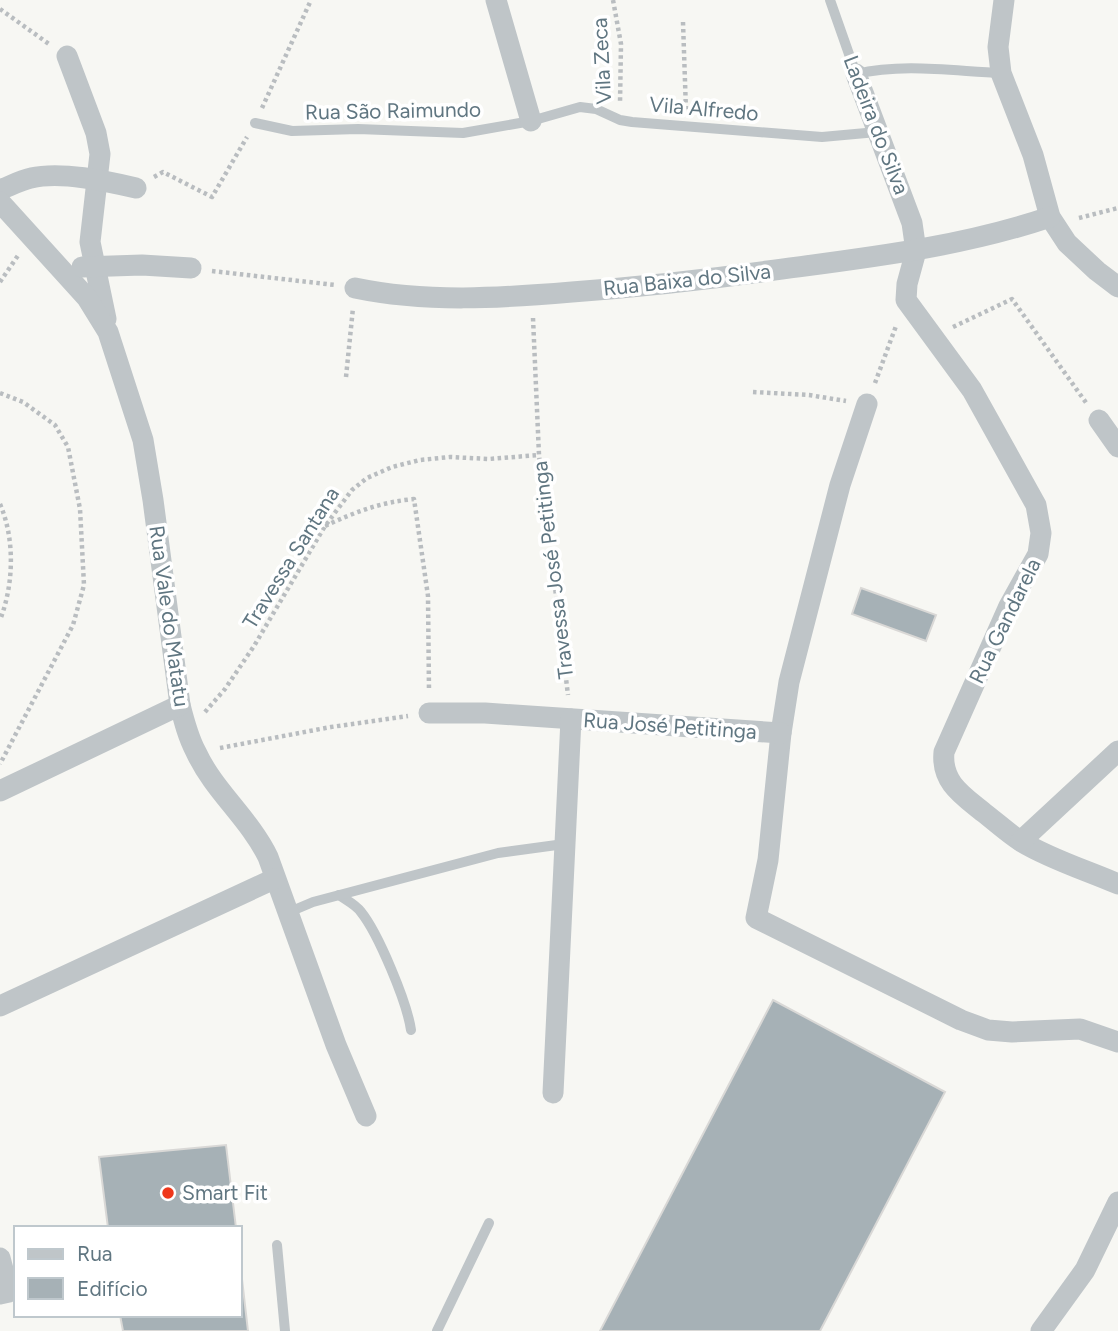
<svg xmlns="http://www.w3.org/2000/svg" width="1118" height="1331" font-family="Figtree,sans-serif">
<rect width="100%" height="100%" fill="#f7f7f3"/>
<g fill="#a6b1b6" stroke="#d9d8d6" stroke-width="2">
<path d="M 861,588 L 936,615 L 926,641 L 852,614 Z"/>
<path d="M 773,1000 L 945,1092 L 820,1331 L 600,1331 Z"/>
<path d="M 226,1145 L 236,1228 L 108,1228 L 99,1157 Z"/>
<path d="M 240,1262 L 248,1331 L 123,1331 L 120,1315 L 240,1315 Z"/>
</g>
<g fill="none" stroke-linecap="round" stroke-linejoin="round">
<g stroke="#b9bdc0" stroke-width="4.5" stroke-dasharray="3.5 3.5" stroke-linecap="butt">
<path d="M 613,0 L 621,44 L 620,103"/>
<path d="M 0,9 L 49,44"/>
<path d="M 683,22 L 686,111"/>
<path d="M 262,108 L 311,0"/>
<path d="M 154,177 L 163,172 L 212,197 L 247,137"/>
<path d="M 1079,218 L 1118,208"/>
<path d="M 212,271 L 335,285"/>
<path d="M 0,282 L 19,254"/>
<path d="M 533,318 L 539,455 L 568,695"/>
<path d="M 953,327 L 1012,299 L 1087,404"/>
<path d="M 346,377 L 353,308"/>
<path d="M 875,383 L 896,326"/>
<path d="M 753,392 L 809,395 L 846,401"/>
<path d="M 0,393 L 23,402 L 55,425 L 68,447 L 80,509 L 84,585 L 73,625 L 0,764"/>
<path d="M 0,504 C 15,539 14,584 0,620"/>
<path d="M 325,526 C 355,512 381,502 414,499 L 428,596 L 429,691"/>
<path d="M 205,712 L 225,689 L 254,646 L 325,526 L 352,490 L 367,478 L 392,467 L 420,460 L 450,457 L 489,459 L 539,455"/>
<path d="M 220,748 L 331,727 L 408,716"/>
</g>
<g stroke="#bfc5c8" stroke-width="10">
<path d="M 830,0 L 856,74 C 903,63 953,71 1001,73"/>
<path d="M 255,123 L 292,131 L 358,129 L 463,133 L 531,121 L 580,107 L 596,109 L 620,120 L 632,122 L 822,137 L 877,132"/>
<path d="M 339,895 C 346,900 356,905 361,912 C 378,933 407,1002 411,1030"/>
<path d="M 287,913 L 313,902 L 498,853 L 564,844"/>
<path d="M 277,1245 L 285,1331"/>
<path d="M 437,1331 L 489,1223"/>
</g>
<g stroke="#bfc5c8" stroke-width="21">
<path d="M 496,0 L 531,121"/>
<path d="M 1004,0 L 998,47 L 1001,73 L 1033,155 L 1050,217 L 1067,243 L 1097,271 L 1118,287"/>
<path d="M 67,56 L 96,133 L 100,154 L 90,242 L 106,319"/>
<path d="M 856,74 L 912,223 L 916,251 L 907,284 L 906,300 L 972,390 L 1036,505 L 1041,533 L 1038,554 L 1009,606 L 944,752 C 941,782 962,795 983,812 C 996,822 1009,834 1022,842 C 1052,860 1086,870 1118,884"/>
<path d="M 0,190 C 10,186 21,180 31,178 C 61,171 106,181 136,188"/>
<path d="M 0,202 L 87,298 L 108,332 L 143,440 L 153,500 L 180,705 C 184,721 188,737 196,752 C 214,791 249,818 268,857 L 336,1045 L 366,1116"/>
<path d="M 82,267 L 142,265 L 191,268"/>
<path d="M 355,288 C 427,303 500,298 572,292 C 638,287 703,280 768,271 C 864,258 958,248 1050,217"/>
<path d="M 867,404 L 840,485 L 789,682 L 781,733 L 768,860 L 756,918 L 961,1020 L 988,1030 L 1012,1032 L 1080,1029 L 1118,1042"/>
<path d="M 1099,420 L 1118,447"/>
<path d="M 429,713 L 485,713 L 781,733"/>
<path d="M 0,791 L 180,705"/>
<path d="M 1021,841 L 1118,751"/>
<path d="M 0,1006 L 274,879"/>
<path d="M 553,1093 L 571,719"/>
<path d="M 0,1258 L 9,1292 L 0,1294"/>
<path d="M 1041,1331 L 1085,1270 L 1118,1202"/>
</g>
</g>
<circle fill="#ef371b" stroke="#fff" stroke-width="2.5" cx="168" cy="1193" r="7"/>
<g text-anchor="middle" stroke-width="7" stroke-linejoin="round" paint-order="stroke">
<g font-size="21" fill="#607681" stroke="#fff">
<text transform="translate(602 61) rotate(-93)" y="7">Vila Zeca</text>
<text transform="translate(704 109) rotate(5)" y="7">Vila Alfredo</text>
<text transform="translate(393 111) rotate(-1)" y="7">Rua São Raimundo</text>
<text transform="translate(876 125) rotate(69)" y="7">Ladeira do Silva</text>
<text transform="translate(687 280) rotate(-6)" y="7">Rua Baixa do Silva</text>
<text transform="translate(291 558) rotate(-58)" y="7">Travessa Santana</text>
<text transform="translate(553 570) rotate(-97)" y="7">Travessa José Petitinga</text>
<text transform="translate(169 616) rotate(82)" y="7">Rua Vale do Matatu</text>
<text transform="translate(1005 621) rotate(-64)" y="7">Rua Gandarela</text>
<text transform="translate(670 726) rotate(4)" y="7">Rua José Petitinga</text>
</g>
<g font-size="21" fill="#607681" stroke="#fff" text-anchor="start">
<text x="182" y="1200">Smart Fit</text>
</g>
</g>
<rect x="14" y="1226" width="228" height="91" fill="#ffffff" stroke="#bfc8cd" stroke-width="2"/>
<rect x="28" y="1249" width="35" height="10" fill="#bfc5c8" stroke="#bfc8cd" stroke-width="2"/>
<text x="77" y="1261" font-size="21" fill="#607681">Rua</text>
<rect x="28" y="1278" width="35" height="21" fill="#a6b1b6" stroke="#bfc8cd" stroke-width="2"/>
<text x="77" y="1296" font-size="21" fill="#607681">Edifício</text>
</svg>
